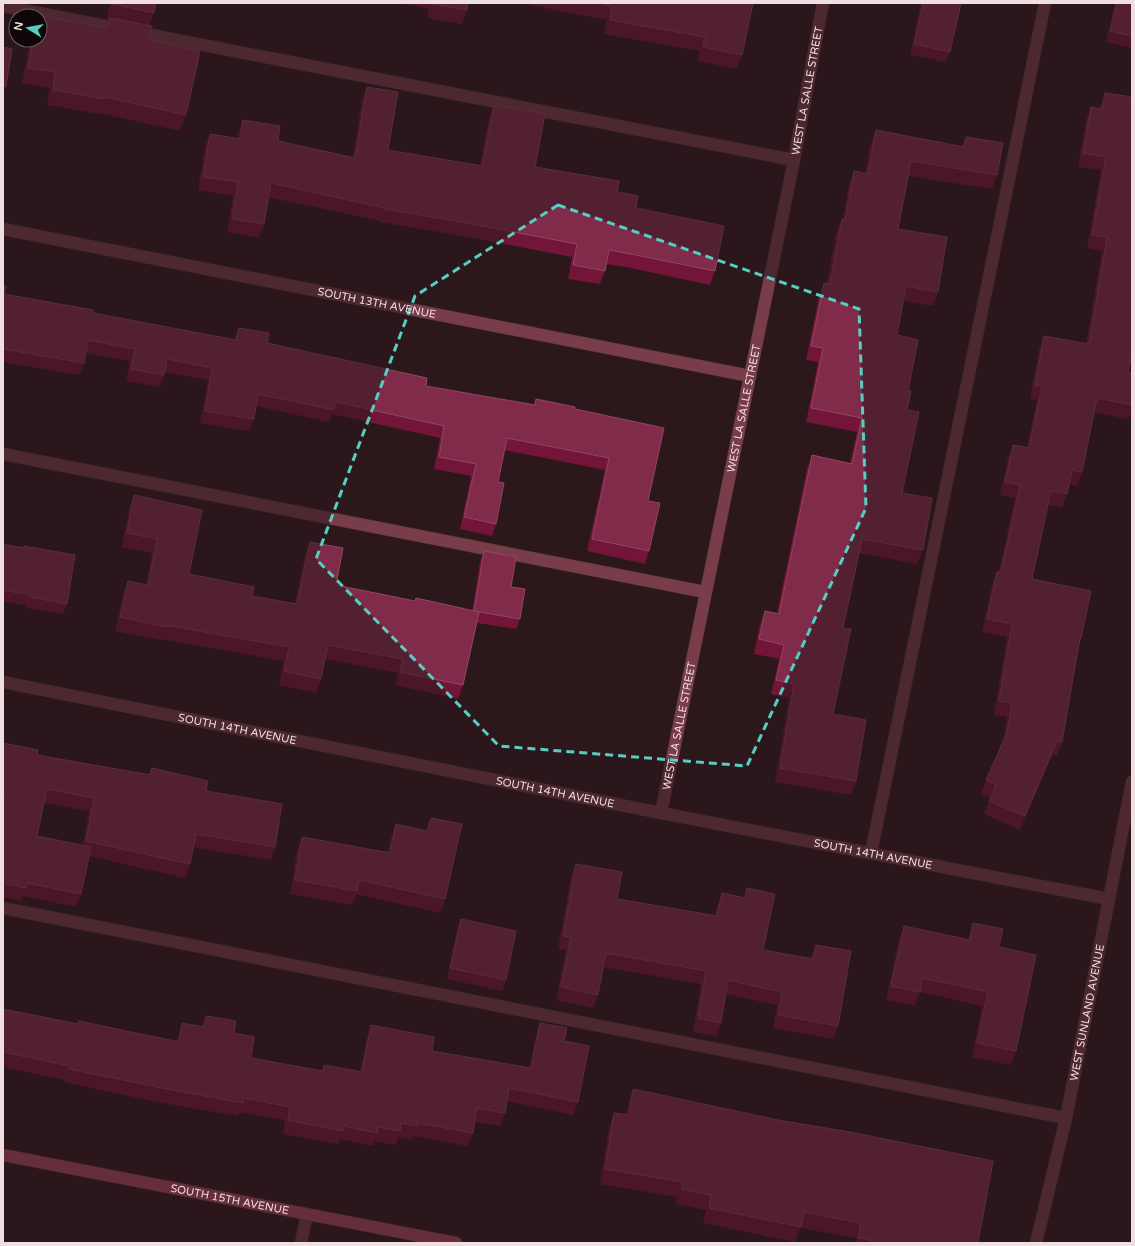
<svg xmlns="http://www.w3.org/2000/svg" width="1135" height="1246" font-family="'Varela Round',sans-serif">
<rect width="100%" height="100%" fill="#2c171b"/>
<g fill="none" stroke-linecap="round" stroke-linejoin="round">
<defs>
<g id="lane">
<path d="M 3,6 L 794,160"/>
<path d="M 3,454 L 705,592"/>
<path d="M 871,853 L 1045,3"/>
<path d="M 3,908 L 1066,1118"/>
<path d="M 301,1243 L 307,1214"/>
</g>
<g id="street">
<path id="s1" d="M 3,229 L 750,376"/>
<path id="s2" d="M 3,682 L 661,813 L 1109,899"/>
<path id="s3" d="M 661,813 L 794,160 L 823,3"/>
<path id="s4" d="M 1036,1243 L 1066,1118 L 1132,782"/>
</g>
<g id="secondary">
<path id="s5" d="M 3,1155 L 456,1243"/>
</g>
</defs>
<use href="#lane" stroke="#473337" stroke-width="13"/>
<use href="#street" stroke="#473337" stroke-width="13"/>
<use href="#secondary" stroke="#473337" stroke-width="13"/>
<use href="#lane" stroke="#793c49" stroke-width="12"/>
<use href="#street" stroke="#793c49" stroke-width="12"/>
<use href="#secondary" stroke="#ab4a61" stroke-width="12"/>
</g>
<g fill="#721538" fill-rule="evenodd">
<path d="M 110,3 L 156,3 L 154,13 L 149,25 L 149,40 L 186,115 L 180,131 L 99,113 L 99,114 L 47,105 L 50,88 L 22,83 L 30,40 L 40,40 L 107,27 L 110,19 L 107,19 Z"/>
<path d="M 398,3 L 468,3 L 467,10 L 462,24 L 427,18 L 429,9 Z"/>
<path d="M 530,3 L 753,3 L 742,55 L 737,69 L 698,61 L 700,51 L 604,34 L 607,20 L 530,5 Z"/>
<path d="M 921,3 L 961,3 L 950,52 L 946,62 L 910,55 Z"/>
<path d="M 1115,3 L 1132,3 L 1132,48 L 1106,42 Z"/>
<path d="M 3,47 L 6,86 L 3,94 Z"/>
<path d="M 367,87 L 388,150 L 480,165 L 489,118 L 494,105 L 535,167 L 617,192 L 715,271 L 710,285 L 626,267 L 606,264 L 605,271 L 600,284 L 568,279 L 572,257 L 457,235 L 380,222 L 380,221 L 268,197 L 264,224 L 259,238 L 227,232 L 233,196 L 198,190 L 205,147 L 210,134 L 237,138 L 238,133 L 243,120 L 278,141 L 353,157 L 362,100 Z"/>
<path d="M 1105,93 L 1128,372 L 1132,373 L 1132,409 L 1128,419 L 1094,412 L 1082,472 L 1077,486 L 1069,484 L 1067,494 L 1062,508 L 1048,505 L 1032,579 L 1081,638 L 1079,645 L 1062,742 L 1057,755 L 1052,755 L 1020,830 L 984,814 L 990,798 L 981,794 L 986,780 L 1003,743 L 1007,717 L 994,715 L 1007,637 L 982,632 L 992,585 L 997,572 L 999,572 L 1015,498 L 1000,495 L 1008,458 L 1013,445 L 1027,447 L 1037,400 L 1030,399 L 1039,350 L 1044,336 L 1086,344 L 1102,251 L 1087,248 L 1101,170 L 1078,167 L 1086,121 L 1091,107 L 1099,109 Z"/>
<path d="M 876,130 L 962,147 L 966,137 L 997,175 L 992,189 L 908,176 L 898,229 L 938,292 L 933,306 L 903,301 L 897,335 L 908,391 L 902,493 L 923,550 L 917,564 L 859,553 L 843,628 L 833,714 L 856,781 L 851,795 L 775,782 L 789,698 L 771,694 L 779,659 L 754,654 L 760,625 L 765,611 L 777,613 L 807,469 L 812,455 L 850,463 L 857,432 L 806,422 L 818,362 L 806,360 L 819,297 L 824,283 L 827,284 L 836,233 L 842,219 L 843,219 L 849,185 L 854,171 L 865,173 L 870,145 Z"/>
<path d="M 3,286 L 4,294 L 93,313 L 234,340 L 239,328 L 267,343 L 426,386 L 534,405 L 536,399 L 575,409 L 648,501 L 649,551 L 645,564 L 587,551 L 605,470 L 504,450 L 498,482 L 496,524 L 492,536 L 460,529 L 471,476 L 434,469 L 440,438 L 332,414 L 329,422 L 256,406 L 254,419 L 249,431 L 200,423 L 208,380 L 165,372 L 160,387 L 126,381 L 130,361 L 86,353 L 84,363 L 79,375 L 3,362 Z"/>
<path d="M 134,495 L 189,574 L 252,596 L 295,604 L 305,556 L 310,542 L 336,585 L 415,601 L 416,598 L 472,611 L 480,562 L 484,551 L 511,587 L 520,619 L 516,629 L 477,623 L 463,685 L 458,699 L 395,685 L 398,673 L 325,659 L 321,679 L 316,693 L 279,685 L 284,661 L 160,639 L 160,640 L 115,631 L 123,595 L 128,581 L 146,585 L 152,553 L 122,547 L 129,509 Z"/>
<path d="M 3,544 L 67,604 L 63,614 L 26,608 L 26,606 L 3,601 Z"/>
<path d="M 3,743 L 37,755 L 149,774 L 152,768 L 206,791 L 275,847 L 271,860 L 193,847 L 190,864 L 185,878 L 89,856 L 81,894 L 76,907 L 23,896 L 21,901 L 3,897 ZM 44,803 L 89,811 L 83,845 L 37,836 Z"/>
<path d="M 431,818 L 445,899 L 440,913 L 356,894 L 352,905 L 290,894 L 297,851 L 302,837 L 388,852 L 391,838 L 396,824 L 426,831 Z"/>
<path d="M 576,864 L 617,899 L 715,916 L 717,906 L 722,893 L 744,898 L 747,888 L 763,950 L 811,958 L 816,945 L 838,1026 L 833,1039 L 773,1028 L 777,1005 L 726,994 L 721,1023 L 716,1036 L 693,1032 L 701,984 L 603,967 L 598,995 L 593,1008 L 556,1000 L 566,950 L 558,949 L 571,877 Z"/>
<path d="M 461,919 L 506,980 L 502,991 L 447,979 L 457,930 Z"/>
<path d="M 973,923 L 999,947 L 1016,1051 L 1011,1065 L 972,1057 L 982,1006 L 920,992 L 915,1006 L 886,1000 L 899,940 L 904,926 L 968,939 Z"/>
<path d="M 3,1009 L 77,1024 L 79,1021 L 177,1041 L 178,1037 L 182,1023 L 202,1027 L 206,1016 L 234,1033 L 251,1058 L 322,1071 L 324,1065 L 360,1072 L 367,1038 L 371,1025 L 432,1051 L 529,1068 L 536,1036 L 540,1023 L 564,1041 L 578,1102 L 573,1115 L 507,1101 L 505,1113 L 500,1126 L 475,1122 L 473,1133 L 468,1146 L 413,1136 L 412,1140 L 398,1137 L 395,1145 L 374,1141 L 373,1146 L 340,1139 L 338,1144 L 283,1134 L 285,1120 L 240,1112 L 238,1116 L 157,1102 L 64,1082 L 65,1080 L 3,1067 Z"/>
<path d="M 633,1089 L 978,1243 L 855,1243 L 856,1238 L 800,1228 L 795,1242 L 703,1223 L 706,1210 L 676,1204 L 677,1197 L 600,1184 L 609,1128 L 614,1113 L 626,1115 L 628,1105 Z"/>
</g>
<path fill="#510d25" d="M 1057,741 L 1052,755 L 1020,830 L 1025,816 Z"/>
<g fill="#802b4a" stroke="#914762">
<path d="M 113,3 L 156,3 L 154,13 L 112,4 Z"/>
<path d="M 433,3 L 468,3 L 467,10 L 432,4 Z"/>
<path d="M 598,3 L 753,3 L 742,55 L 703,47 L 705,37 L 610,20 L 612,6 Z"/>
<path d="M 923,3 L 961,3 L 950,52 L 914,44 Z"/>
<path d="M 1117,3 L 1132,3 L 1132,36 L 1110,31 Z"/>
<path d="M 40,16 L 108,28 L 110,18 L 152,26 L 149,40 L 200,51 L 186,115 L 105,97 L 104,99 L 53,90 L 55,72 L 28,68 L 33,40 L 40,40 Z"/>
<path d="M 3,47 L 12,49 L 6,86 L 3,86 Z"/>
<path d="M 367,87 L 398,92 L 388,150 L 482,166 L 494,105 L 545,114 L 535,167 L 619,181 L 617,192 L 638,196 L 636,208 L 724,226 L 715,271 L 631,254 L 609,250 L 605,271 L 573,265 L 577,244 L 461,222 L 385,209 L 385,208 L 271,183 L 264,224 L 232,219 L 238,182 L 203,177 L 210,134 L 240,139 L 243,120 L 280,126 L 278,141 L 355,158 Z"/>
<path d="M 1105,93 L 1132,97 L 1132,350 L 1128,372 L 1132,373 L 1132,405 L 1097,398 L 1082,472 L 1072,470 L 1067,494 L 1051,491 L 1032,579 L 1091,591 L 1081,638 L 1080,638 L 1062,742 L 1057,741 L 1025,816 L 989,801 L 996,785 L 986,780 L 1007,733 L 1012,703 L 999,701 L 1012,624 L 987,619 L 997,572 L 1001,572 L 1020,485 L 1005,482 L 1013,445 L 1029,448 L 1042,386 L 1035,385 L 1044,336 L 1089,344 L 1107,237 L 1092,235 L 1106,157 L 1083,153 L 1091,107 L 1102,109 Z"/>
<path d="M 876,130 L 964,147 L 966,137 L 1003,143 L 997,175 L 911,161 L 898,229 L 947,237 L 938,292 L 906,286 L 897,335 L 918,340 L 908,391 L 911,391 L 907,410 L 919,412 L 902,493 L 932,498 L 923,550 L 862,539 L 843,628 L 851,629 L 833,714 L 866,720 L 856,781 L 780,768 L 794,684 L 776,680 L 784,645 L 759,639 L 765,611 L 779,614 L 812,455 L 852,464 L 862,418 L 811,408 L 823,348 L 811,346 L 824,283 L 830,284 L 842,219 L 845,220 L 854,171 L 868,174 Z"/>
<path d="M 3,286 L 6,286 L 4,294 L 93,310 L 93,313 L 236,340 L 239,328 L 269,333 L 267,343 L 427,378 L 426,386 L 535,405 L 536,399 L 575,407 L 575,409 L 664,428 L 648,501 L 660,503 L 649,551 L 592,539 L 609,458 L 507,438 L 498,482 L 504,483 L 496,524 L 464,517 L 476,464 L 439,457 L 444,426 L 336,402 L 334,410 L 258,394 L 254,419 L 205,411 L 212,368 L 167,359 L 164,375 L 131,369 L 135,349 L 88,340 L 84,363 L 3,349 Z"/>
<path d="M 134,495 L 202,510 L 189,574 L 254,587 L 252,596 L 297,604 L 310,542 L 343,548 L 336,585 L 415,601 L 416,598 L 479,612 L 463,685 L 400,672 L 403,659 L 328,645 L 321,679 L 284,671 L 289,647 L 165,625 L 165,627 L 120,617 L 128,581 L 148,585 L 157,539 L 127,533 Z"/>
<path d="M 3,544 L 24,548 L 24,546 L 75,555 L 67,604 L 30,597 L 30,595 L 3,590 Z"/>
<path d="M 484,551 L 516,557 L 511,587 L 525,589 L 520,619 L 474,611 Z"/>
<path d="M 3,743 L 38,750 L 37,755 L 150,775 L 152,768 L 208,781 L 206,791 L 282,804 L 275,847 L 196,834 L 190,864 L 86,841 L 94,798 L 47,789 L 37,836 L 91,847 L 81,894 L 27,883 L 26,888 L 3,883 L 3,804 L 6,793 L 3,792 Z"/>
<path d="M 431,818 L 462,824 L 445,899 L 359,880 L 357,891 L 295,880 L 302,837 L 390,853 L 396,824 L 427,831 Z"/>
<path d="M 576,864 L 622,872 L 617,899 L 717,916 L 722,893 L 745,898 L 747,888 L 775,894 L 763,950 L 813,959 L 816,945 L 851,951 L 838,1026 L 778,1015 L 782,992 L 728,980 L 721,1023 L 698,1018 L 706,971 L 606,953 L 598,995 L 561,987 L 571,937 L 563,936 Z"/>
<path d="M 461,919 L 516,931 L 506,980 L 450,968 Z"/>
<path d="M 973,923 L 1003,929 L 999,947 L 1036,955 L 1016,1051 L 977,1043 L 988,992 L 922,978 L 920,992 L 891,986 L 904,926 L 970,940 Z"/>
<path d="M 3,1009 L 78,1024 L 79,1021 L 179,1042 L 182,1023 L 204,1027 L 206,1016 L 236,1021 L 234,1033 L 254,1037 L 251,1058 L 323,1071 L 324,1065 L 362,1072 L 371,1025 L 434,1037 L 432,1051 L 531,1068 L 540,1023 L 567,1028 L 564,1041 L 589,1046 L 578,1102 L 509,1088 L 505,1113 L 477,1108 L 473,1133 L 418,1123 L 417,1126 L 401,1123 L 400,1131 L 378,1127 L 377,1133 L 344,1126 L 343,1131 L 288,1120 L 290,1107 L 244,1098 L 243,1103 L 162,1088 L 69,1069 L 69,1066 L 3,1052 Z"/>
<path d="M 633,1089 L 778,1120 L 850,1132 L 993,1161 L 978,1243 L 885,1243 L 858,1238 L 861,1223 L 804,1212 L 801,1227 L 709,1208 L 711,1195 L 681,1189 L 683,1182 L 605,1169 L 614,1113 L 629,1115 Z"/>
</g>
<path d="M0 0H1135V1246H0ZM 558,205 L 859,309 L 866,508 L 747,766 L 499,746 L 316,559 L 415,296 Z" fill="#2c171b" fill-opacity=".55" fill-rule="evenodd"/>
<path fill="none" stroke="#56cec4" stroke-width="3" stroke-dasharray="8 5" stroke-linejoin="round" d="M 558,205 L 859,309 L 866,508 L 747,766 L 499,746 L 316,559 L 415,296 Z"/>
<g text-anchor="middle" stroke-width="3.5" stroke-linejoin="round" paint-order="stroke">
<g font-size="11" fill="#efdfe2" stroke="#0e0607">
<text dy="4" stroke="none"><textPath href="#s3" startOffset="737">WEST LA SALLE STREET</textPath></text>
<text dy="4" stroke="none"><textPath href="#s1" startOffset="381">SOUTH 13TH AVENUE</textPath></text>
<text dy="4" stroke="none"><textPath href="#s3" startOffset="413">WEST LA SALLE STREET</textPath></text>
<text dy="4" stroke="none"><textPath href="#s3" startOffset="89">WEST LA SALLE STREET</textPath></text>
<text dy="4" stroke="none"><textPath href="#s2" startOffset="239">SOUTH 14TH AVENUE</textPath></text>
<text dy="4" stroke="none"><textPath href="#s2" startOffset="563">SOUTH 14TH AVENUE</textPath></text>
<text dy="4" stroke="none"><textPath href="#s2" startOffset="887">SOUTH 14TH AVENUE</textPath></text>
<text dy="4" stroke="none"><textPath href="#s4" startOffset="236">WEST SUNLAND AVENUE</textPath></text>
<text dy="4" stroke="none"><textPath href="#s5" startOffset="231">SOUTH 15TH AVENUE</textPath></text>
</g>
</g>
<rect width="1135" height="1246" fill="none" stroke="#efdfe2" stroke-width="8"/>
<g transform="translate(28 28) rotate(281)"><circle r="19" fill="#0e0607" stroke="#685d5f"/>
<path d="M0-3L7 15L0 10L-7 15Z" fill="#56cec4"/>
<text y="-6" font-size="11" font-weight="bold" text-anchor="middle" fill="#efdfe2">N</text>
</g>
</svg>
